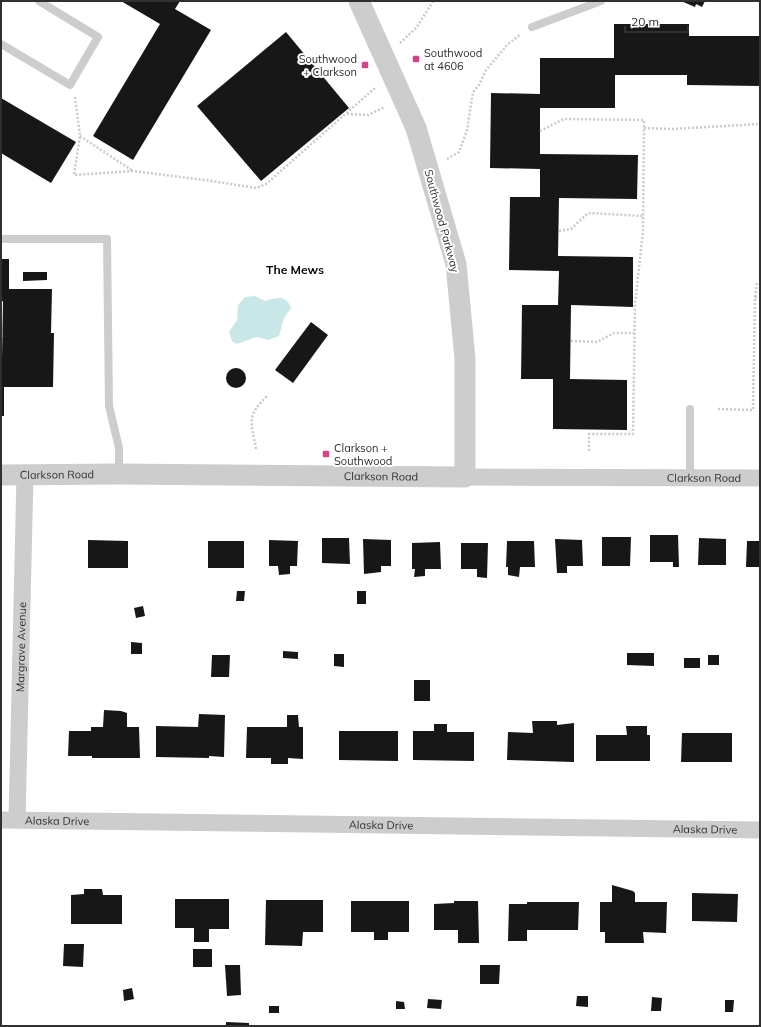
<svg xmlns="http://www.w3.org/2000/svg" width="761" height="1027" font-family="Mulish,sans-serif">
<rect width="100%" height="100%" fill="#fff"/>
<path fill="#cae7e7" d="M 255,296 L 265,301 C 276,298 286,294 291,308 L 284,318 L 279,336 L 268,340 L 257,337 L 237,344 L 232,341 L 229,332 L 237,320 L 238,305 L 245,297 Z"/>
<g fill="#171717">
<path d="M 121,1 L 180,1 L 175,9 L 211,30 L 133,160 L 93,136 L 160,24 Z"/>
<path d="M 681,1 L 705,1 L 702,7 L 696,4 L 695,7 Z"/>
<path d="M 614,24 L 689,24 L 689,36 L 760,36 L 760,86 L 687,85 L 687,75 L 615,75 L 615,108 L 540,108 L 540,154 L 638,155 L 637,199 L 559,198 L 558,256 L 633,257 L 633,307 L 571,305 L 570,379 L 627,380 L 627,430 L 553,429 L 553,379 L 521,379 L 522,305 L 558,305 L 559,271 L 509,270 L 510,197 L 540,197 L 540,169 L 490,168 L 491,93 L 540,94 L 540,58 L 614,58 Z"/>
<path d="M 286,32 L 349,108 L 261,181 L 197,106 Z"/>
<path d="M 1,98 L 76,142 L 51,183 L 1,153 Z"/>
<path d="M 1,259 L 9,259 L 9,289 L 52,289 L 51,333 L 54,333 L 53,387 L 4,387 L 4,416 L 1,416 L 3,301 L 1,302 Z"/>
<path d="M 23,272 L 47,272 L 47,280 L 23,281 Z"/>
<path d="M 311,322 L 328,335 L 293,383 L 275,370 Z"/>
<circle cx="236" cy="378" r="10"/>
<path d="M 650,535 L 678,535 L 679,567 L 673,567 L 673,562 L 650,562 Z"/>
<path d="M 602,537 L 631,537 L 630,566 L 602,566 Z"/>
<path d="M 322,538 L 349,538 L 350,564 L 322,563 Z"/>
<path d="M 699,538 L 726,539 L 726,565 L 698,565 Z"/>
<path d="M 363,539 L 391,540 L 391,566 L 381,566 L 381,572 L 364,574 Z"/>
<path d="M 555,539 L 582,540 L 583,566 L 567,566 L 567,573 L 557,573 Z"/>
<path d="M 88,540 L 128,541 L 128,568 L 88,568 Z"/>
<path d="M 269,540 L 298,541 L 297,566 L 290,566 L 290,574 L 279,575 L 278,566 L 269,566 Z"/>
<rect x="208" y="541" width="36" height="27"/>
<path d="M 507,541 L 534,541 L 535,567 L 520,567 L 519,577 L 508,575 L 508,567 L 506,567 Z"/>
<path d="M 747,541 L 760,541 L 760,567 L 746,567 Z"/>
<path d="M 440,542 L 441,569 L 425,569 L 425,576 L 414,577 L 415,569 L 412,569 L 412,543 Z"/>
<path d="M 461,543 L 488,543 L 487,578 L 477,577 L 477,569 L 461,569 Z"/>
<path d="M 237,591 L 245,591 L 244,601 L 236,601 Z"/>
<rect x="357" y="591" width="9" height="13"/>
<path d="M 143,606 L 145,616 L 136,618 L 134,608 Z"/>
<path d="M 131,642 L 142,643 L 142,654 L 131,654 Z"/>
<path d="M 283,651 L 298,652 L 298,659 L 283,658 Z"/>
<path d="M 627,653 L 654,653 L 654,666 L 627,665 Z"/>
<path d="M 334,654 L 344,654 L 344,667 L 334,666 Z"/>
<path d="M 212,655 L 230,655 L 229,677 L 211,677 Z"/>
<rect x="708" y="655" width="11" height="10"/>
<rect x="684" y="658" width="16" height="10"/>
<rect x="414" y="680" width="16" height="21"/>
<path d="M 104,710 L 121,711 L 127,713 L 127,727 L 139,727 L 140,758 L 92,758 L 92,756 L 68,756 L 69,731 L 91,731 L 91,727 L 103,727 Z"/>
<path d="M 199,714 L 225,715 L 224,757 L 209,756 L 209,758 L 156,757 L 156,726 L 198,727 Z"/>
<path d="M 287,715 L 298,715 L 299,727 L 303,727 L 303,759 L 288,758 L 288,764 L 271,764 L 271,758 L 246,758 L 247,727 L 287,727 Z"/>
<path d="M 532,721 L 557,721 L 557,725 L 574,723 L 574,762 L 507,760 L 508,732 L 533,733 Z"/>
<path d="M 434,724 L 447,724 L 447,732 L 474,732 L 474,761 L 413,760 L 413,731 L 434,731 Z"/>
<path d="M 626,726 L 647,726 L 647,735 L 650,735 L 650,761 L 596,761 L 596,735 L 627,735 Z"/>
<path d="M 339,731 L 398,731 L 398,761 L 339,760 Z"/>
<path d="M 682,733 L 732,733 L 732,762 L 681,762 Z"/>
<path d="M 612,885 L 633,891 L 635,893 L 635,902 L 667,902 L 666,933 L 643,932 L 644,943 L 605,943 L 605,932 L 600,932 L 600,902 L 612,902 Z"/>
<path d="M 84,889 L 102,889 L 103,895 L 122,895 L 122,924 L 71,924 L 71,895 L 84,894 Z"/>
<path d="M 692,893 L 738,894 L 737,922 L 692,921 Z"/>
<path d="M 175,899 L 229,899 L 229,929 L 209,929 L 209,942 L 194,942 L 194,928 L 175,928 Z"/>
<path d="M 266,900 L 323,900 L 323,932 L 303,932 L 302,946 L 265,945 Z"/>
<path d="M 351,901 L 409,901 L 409,932 L 388,932 L 388,940 L 374,940 L 374,932 L 351,932 Z"/>
<path d="M 454,901 L 478,901 L 479,943 L 458,943 L 458,930 L 434,930 L 434,904 L 454,903 Z"/>
<path d="M 527,902 L 579,902 L 578,930 L 527,930 L 527,941 L 508,941 L 509,904 L 527,904 Z"/>
<path d="M 64,944 L 84,944 L 83,967 L 63,966 Z"/>
<rect x="193" y="949" width="19" height="18"/>
<path d="M 225,965 L 240,965 L 241,995 L 227,996 Z"/>
<path d="M 480,965 L 500,965 L 499,984 L 480,984 Z"/>
<path d="M 132,988 L 134,999 L 124,1001 L 123,990 Z"/>
<path d="M 577,996 L 588,996 L 588,1007 L 576,1006 Z"/>
<path d="M 652,997 L 662,998 L 661,1011 L 651,1011 Z"/>
<path d="M 428,999 L 442,1000 L 441,1009 L 427,1008 Z"/>
<path d="M 725,1000 L 734,1000 L 733,1012 L 725,1012 Z"/>
<path d="M 396,1001 L 404,1002 L 405,1009 L 396,1009 Z"/>
<rect x="269" y="1006" width="10" height="7"/>
<path d="M 226,1022 L 249,1023 L 249,1026 L 226,1026 Z"/>
</g>
<g fill="none" stroke-linecap="round" stroke-linejoin="round">
<g stroke="#cacaca" stroke-width="2.5" stroke-dasharray="2 2" stroke-linecap="butt">
<path d="M 400,43 L 417,27 L 433,1"/>
<path d="M 75,97 L 80,136 L 74,175 L 133,171 L 205,180 L 256,188 L 266,184 L 375,88"/>
<path d="M 347,114 L 368,115 L 385,107"/>
<path d="M 644,128 L 672,129 L 760,124"/>
<path d="M 540,131 L 564,119 L 644,120 L 643,231 L 635,304 L 633,434 L 589,434 L 589,451"/>
<path d="M 80,136 L 133,171"/>
<path d="M 447,159 L 459,152 L 467,130 L 473,92 L 479,85 L 486,70 L 508,44 L 520,35"/>
<path d="M 559,231 L 571,229 L 588,213 L 643,216"/>
<path d="M 755,297 L 760,297"/>
<path d="M 1,336 L 2,337"/>
<path d="M 571,341 L 597,342 L 614,333 L 634,333"/>
<path d="M 718,409 L 753,410 L 755,297 L 757,283"/>
<path d="M 256,449 C 251,420 246,417 268,395"/>
</g>
<g stroke="#cdcdcd" stroke-width="8">
<path d="M 532,27 L 601,1"/>
<path d="M 1,44 L 70,85 L 98,37 L 39,1"/>
<path d="M 1,239 L 107,239 L 109,406 L 119,448 L 119,473"/>
<path d="M 690,478 L 690,409"/>
</g>
<g stroke="#cdcdcd" stroke-width="17">
<path id="s1" d="M 465,477 L 760,478"/>
<path id="s2" d="M 1,820 L 760,830"/>
<path id="s3" d="M 17,820 L 25,475"/>
</g>
<path stroke="#cdcdcd" stroke-width="21" id="s4" d="M 1,475 L 119,474 L 465,477 L 465,359 L 456,264 L 416,128 L 359,1"/>
</g>
<g fill="#d64388" stroke="#fff" stroke-width="1.5">
<rect x="412" y="55" width="8" height="8" rx="2"/>
<rect x="361" y="61" width="8" height="8" rx="2"/>
<rect x="322" y="450" width="8" height="8" rx="2"/>
</g>
<g text-anchor="middle" stroke-width="4" stroke-linejoin="round" paint-order="stroke">
<g font-size="11" fill="#303030" stroke="#fff" text-anchor="start">
<text x="424" y="57">Southwood<tspan x="424" dy="13">at 4606</tspan></text>
<text x="357" y="63" text-anchor="end">Southwood<tspan x="357" dy="13">+ Clarkson</tspan></text>
<text x="334" y="452">Clarkson +<tspan x="334" dy="13">Southwood</tspan></text>
</g>
<g font-size="11" fill="#303030" stroke="#fff">
<text transform="translate(442 221) rotate(75)" y="4">Southwood Parkway</text>
<text dy="4" stroke="none"><textPath href="#s4" startOffset="56">Clarkson Road</textPath></text>
<text dy="4" stroke="none"><textPath href="#s4" startOffset="380">Clarkson Road</textPath></text>
<text dy="4" stroke="none"><textPath href="#s1" startOffset="239">Clarkson Road</textPath></text>
<text dy="4" stroke="none"><textPath href="#s3" startOffset="173">Margrave Avenue</textPath></text>
<text dy="4" stroke="none"><textPath href="#s2" startOffset="56">Alaska Drive</textPath></text>
<text dy="4" stroke="none"><textPath href="#s2" startOffset="380">Alaska Drive</textPath></text>
<text dy="4" stroke="none"><textPath href="#s2" startOffset="704">Alaska Drive</textPath></text>
</g>
<g font-size="12" font-weight="bold" fill="#000" stroke="#fff">
<text x="295" y="274">The Mews</text>
</g>
</g>
<rect width="761" height="1027" fill="none" stroke="#303030" stroke-width="4"/>
<path d="M625 26v6h63v-6" fill="none" stroke="#303030" stroke-width="2"/>
<text x="631" y="26" font-size="12" fill="#303030" stroke="#ffffff" stroke-width="3" paint-order="stroke">20 m</text>
</svg>
